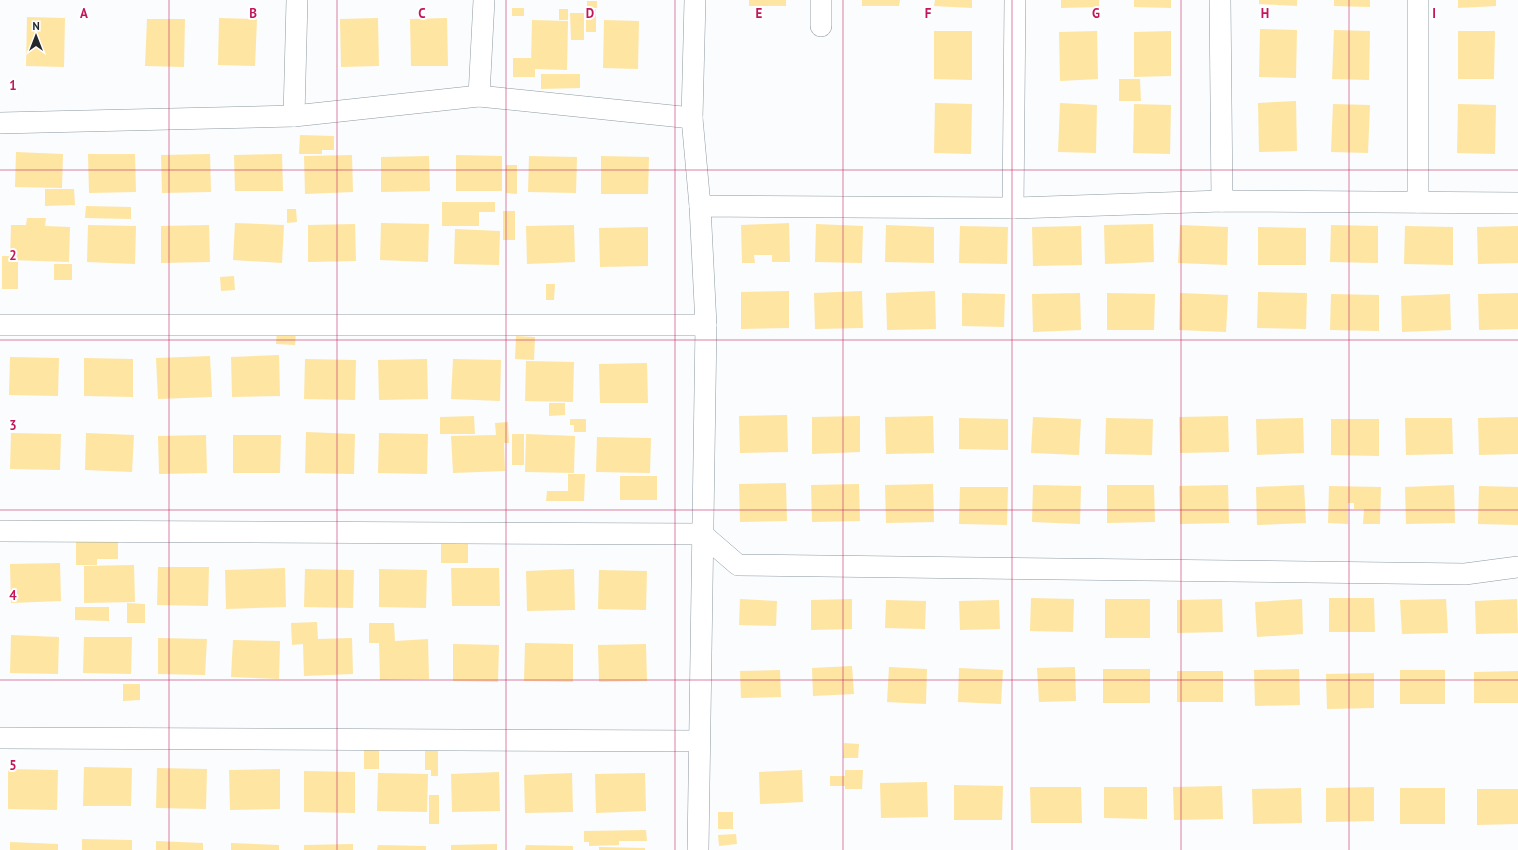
<svg xmlns="http://www.w3.org/2000/svg" width="1518" height="850" font-family="'PT Sans',sans-serif">
<rect width="100%" height="100%" fill="#fafcfe"/>
<g fill="#fee5a2">
<rect x="749" y="0" width="37" height="6"/>
<path d="M 862,0 L 900,0 L 899,6 L 862,6 Z"/>
<path d="M 935,0 L 972,0 L 972,8 L 934,6 Z"/>
<path d="M 1061,0 L 1099,0 L 1099,7 L 1061,8 Z"/>
<path d="M 1134,0 L 1171,0 L 1171,8 L 1134,7 Z"/>
<path d="M 1259,0 L 1297,0 L 1297,6 L 1259,4 Z"/>
<path d="M 1334,0 L 1370,0 L 1370,7 L 1334,6 Z"/>
<path d="M 1458,0 L 1496,0 L 1496,6 L 1458,8 Z"/>
<rect x="587" y="1" width="10" height="7"/>
<rect x="512" y="8" width="12" height="8"/>
<rect x="559" y="9" width="9" height="11"/>
<rect x="586" y="9" width="10" height="23"/>
<path d="M 570,13 L 584,13 L 584,40 L 571,40 Z"/>
<path d="M 27,17 L 65,18 L 64,67 L 26,66 Z"/>
<path d="M 219,18 L 257,19 L 255,66 L 218,65 Z"/>
<path d="M 378,18 L 379,66 L 341,67 L 340,19 Z"/>
<path d="M 447,18 L 448,66 L 411,66 L 410,19 Z"/>
<path d="M 147,19 L 185,19 L 184,67 L 145,66 Z"/>
<path d="M 532,20 L 568,21 L 567,70 L 535,69 L 535,77 L 513,77 L 513,58 L 531,58 L 531,65 Z"/>
<path d="M 604,20 L 639,21 L 638,69 L 603,68 Z"/>
<path d="M 1260,29 L 1297,30 L 1296,78 L 1259,77 Z"/>
<path d="M 1334,30 L 1370,31 L 1369,80 L 1332,79 Z"/>
<path d="M 934,31 L 972,31 L 972,80 L 934,79 Z"/>
<path d="M 1097,31 L 1098,79 L 1060,81 L 1059,32 Z"/>
<path d="M 1171,31 L 1171,76 L 1134,77 L 1134,32 Z"/>
<path d="M 1458,31 L 1495,31 L 1494,79 L 1458,79 Z"/>
<path d="M 541,74 L 580,74 L 580,88 L 541,89 Z"/>
<path d="M 1119,79 L 1140,79 L 1141,101 L 1119,101 Z"/>
<path d="M 1296,101 L 1297,151 L 1259,152 L 1258,103 Z"/>
<path d="M 935,103 L 972,104 L 971,154 L 934,153 Z"/>
<path d="M 1060,103 L 1097,105 L 1096,153 L 1058,152 Z"/>
<path d="M 1134,104 L 1171,105 L 1170,154 L 1133,153 Z"/>
<path d="M 1333,104 L 1370,105 L 1368,153 L 1331,152 Z"/>
<path d="M 1458,104 L 1496,105 L 1495,154 L 1457,153 Z"/>
<path d="M 300,135 L 334,136 L 334,150 L 322,150 L 322,154 L 299,154 Z"/>
<path d="M 16,152 L 63,154 L 62,188 L 15,187 Z"/>
<path d="M 88,154 L 135,154 L 136,192 L 89,193 Z"/>
<path d="M 210,154 L 211,192 L 162,193 L 161,155 Z"/>
<path d="M 282,154 L 283,191 L 235,191 L 234,155 Z"/>
<path d="M 352,155 L 353,192 L 305,194 L 304,156 Z"/>
<path d="M 456,155 L 502,156 L 502,191 L 456,191 Z"/>
<path d="M 429,156 L 430,191 L 381,192 L 381,157 Z"/>
<path d="M 529,156 L 577,157 L 576,193 L 528,192 Z"/>
<path d="M 601,156 L 649,157 L 648,194 L 601,194 Z"/>
<path d="M 506,165 L 517,165 L 517,194 L 506,193 Z"/>
<path d="M 45,189 L 74,189 L 75,205 L 45,206 Z"/>
<path d="M 442,202 L 495,202 L 495,212 L 479,212 L 479,226 L 442,226 Z"/>
<path d="M 86,206 L 131,207 L 131,219 L 85,218 Z"/>
<path d="M 287,209 L 296,209 L 297,222 L 287,223 Z"/>
<rect x="503" y="211" width="12" height="29"/>
<path d="M 27,218 L 46,218 L 45,226 L 70,227 L 69,262 L 10,260 L 11,225 L 26,225 Z"/>
<path d="M 235,223 L 284,225 L 282,263 L 233,260 Z"/>
<path d="M 381,223 L 429,224 L 428,262 L 380,260 Z"/>
<path d="M 789,223 L 790,262 L 772,262 L 772,255 L 754,255 L 755,263 L 742,263 L 741,225 Z"/>
<path d="M 355,224 L 356,261 L 308,262 L 308,225 Z"/>
<path d="M 816,224 L 863,226 L 862,263 L 815,262 Z"/>
<path d="M 1153,224 L 1154,262 L 1105,264 L 1104,225 Z"/>
<path d="M 88,225 L 136,226 L 135,264 L 87,262 Z"/>
<path d="M 209,225 L 210,262 L 161,263 L 161,226 Z"/>
<path d="M 574,225 L 575,262 L 527,264 L 526,226 Z"/>
<path d="M 886,225 L 934,227 L 934,263 L 885,262 Z"/>
<path d="M 1180,225 L 1228,227 L 1227,265 L 1178,263 Z"/>
<path d="M 1331,225 L 1378,226 L 1378,263 L 1330,262 Z"/>
<path d="M 960,226 L 1008,227 L 1007,264 L 959,263 Z"/>
<path d="M 1081,226 L 1082,265 L 1033,266 L 1032,227 Z"/>
<path d="M 1405,226 L 1453,227 L 1453,265 L 1404,264 Z"/>
<path d="M 1518,226 L 1518,263 L 1478,264 L 1477,227 Z"/>
<path d="M 648,227 L 648,266 L 600,267 L 599,228 Z"/>
<path d="M 1258,227 L 1306,228 L 1306,265 L 1258,265 Z"/>
<path d="M 455,229 L 500,231 L 499,265 L 454,264 Z"/>
<path d="M 2,256 L 9,256 L 9,262 L 18,262 L 18,289 L 2,289 Z"/>
<rect x="54" y="264" width="18" height="16"/>
<path d="M 234,276 L 235,290 L 221,291 L 220,277 Z"/>
<path d="M 546,284 L 555,284 L 554,300 L 546,300 Z"/>
<path d="M 789,291 L 789,328 L 741,329 L 741,292 Z"/>
<path d="M 862,291 L 863,328 L 815,329 L 814,293 Z"/>
<path d="M 935,291 L 936,329 L 887,330 L 886,293 Z"/>
<path d="M 1258,292 L 1307,293 L 1306,329 L 1257,328 Z"/>
<path d="M 962,293 L 1005,294 L 1004,327 L 962,326 Z"/>
<path d="M 1080,293 L 1081,330 L 1033,332 L 1032,294 Z"/>
<path d="M 1107,293 L 1155,294 L 1154,330 L 1107,330 Z"/>
<path d="M 1180,293 L 1228,295 L 1226,332 L 1179,330 Z"/>
<path d="M 1518,293 L 1518,329 L 1479,330 L 1478,294 Z"/>
<path d="M 1331,294 L 1379,295 L 1379,331 L 1330,330 Z"/>
<path d="M 1450,294 L 1451,330 L 1402,332 L 1401,296 Z"/>
<path d="M 277,330 L 296,331 L 295,345 L 276,344 Z"/>
<path d="M 516,336 L 535,337 L 534,360 L 515,359 Z"/>
<path d="M 279,355 L 280,396 L 232,397 L 231,357 Z"/>
<path d="M 210,356 L 212,397 L 158,399 L 156,358 Z"/>
<path d="M 10,357 L 59,358 L 58,396 L 9,395 Z"/>
<path d="M 84,358 L 133,359 L 133,397 L 84,396 Z"/>
<path d="M 305,359 L 356,360 L 355,400 L 304,399 Z"/>
<path d="M 427,359 L 428,399 L 379,400 L 378,360 Z"/>
<path d="M 453,359 L 501,360 L 500,401 L 451,399 Z"/>
<path d="M 526,361 L 574,362 L 573,402 L 525,401 Z"/>
<path d="M 647,363 L 648,403 L 600,403 L 599,364 Z"/>
<path d="M 549,403 L 565,403 L 565,415 L 549,416 Z"/>
<path d="M 787,415 L 788,452 L 740,453 L 739,416 Z"/>
<path d="M 474,416 L 475,434 L 440,434 L 440,417 Z"/>
<path d="M 860,416 L 860,452 L 812,454 L 812,417 Z"/>
<path d="M 933,416 L 934,453 L 886,454 L 885,417 Z"/>
<path d="M 1228,416 L 1229,452 L 1180,453 L 1179,417 Z"/>
<path d="M 1033,417 L 1081,419 L 1079,455 L 1031,453 Z"/>
<path d="M 1518,417 L 1518,454 L 1479,455 L 1478,418 Z"/>
<path d="M 959,418 L 1008,419 L 1008,450 L 959,449 Z"/>
<path d="M 1106,418 L 1153,419 L 1152,455 L 1105,454 Z"/>
<path d="M 1303,418 L 1304,453 L 1257,455 L 1256,419 Z"/>
<path d="M 1405,418 L 1452,418 L 1453,454 L 1406,455 Z"/>
<path d="M 570,419 L 586,419 L 586,432 L 574,432 L 574,425 L 570,425 Z"/>
<path d="M 1331,419 L 1379,419 L 1379,456 L 1331,455 Z"/>
<path d="M 508,422 L 509,443 L 504,443 L 505,471 L 453,473 L 451,436 L 496,435 L 495,423 Z"/>
<path d="M 306,432 L 355,434 L 354,474 L 305,473 Z"/>
<path d="M 11,433 L 61,434 L 60,470 L 10,469 Z"/>
<path d="M 86,433 L 134,435 L 132,472 L 85,470 Z"/>
<path d="M 379,433 L 428,434 L 427,474 L 378,473 Z"/>
<rect x="512" y="434" width="12" height="31"/>
<path d="M 526,434 L 575,436 L 574,473 L 525,472 Z"/>
<path d="M 206,435 L 207,473 L 159,474 L 158,436 Z"/>
<path d="M 233,435 L 281,435 L 280,473 L 233,473 Z"/>
<path d="M 597,437 L 651,438 L 650,473 L 596,472 Z"/>
<path d="M 568,474 L 585,474 L 584,501 L 546,501 L 547,491 L 568,491 Z"/>
<rect x="620" y="476" width="37" height="24"/>
<path d="M 786,483 L 787,521 L 740,522 L 739,484 Z"/>
<path d="M 859,484 L 860,521 L 812,522 L 811,485 Z"/>
<path d="M 933,484 L 934,522 L 886,523 L 885,485 Z"/>
<path d="M 1033,485 L 1081,486 L 1080,524 L 1032,522 Z"/>
<path d="M 1107,485 L 1154,485 L 1155,522 L 1107,523 Z"/>
<path d="M 1228,485 L 1229,523 L 1180,524 L 1179,486 Z"/>
<path d="M 1304,485 L 1306,523 L 1257,525 L 1256,487 Z"/>
<path d="M 1454,485 L 1455,523 L 1406,524 L 1405,487 Z"/>
<path d="M 1329,486 L 1381,487 L 1380,524 L 1363,524 L 1364,509 L 1354,509 L 1354,503 L 1348,503 L 1348,524 L 1328,523 Z"/>
<path d="M 1479,486 L 1518,487 L 1518,525 L 1478,524 Z"/>
<path d="M 960,487 L 1008,487 L 1007,525 L 959,524 Z"/>
<path d="M 441,539 L 468,540 L 468,563 L 441,563 Z"/>
<path d="M 76,540 L 118,540 L 118,559 L 97,559 L 97,565 L 76,565 Z"/>
<path d="M 60,563 L 61,601 L 11,603 L 10,564 Z"/>
<path d="M 134,565 L 135,602 L 84,603 L 84,566 Z"/>
<path d="M 158,567 L 209,567 L 208,606 L 157,605 Z"/>
<path d="M 285,568 L 286,607 L 226,609 L 225,570 Z"/>
<path d="M 451,568 L 499,568 L 500,606 L 452,606 Z"/>
<path d="M 305,569 L 354,570 L 353,608 L 304,607 Z"/>
<path d="M 379,569 L 427,570 L 426,608 L 379,607 Z"/>
<path d="M 574,569 L 575,610 L 527,611 L 526,571 Z"/>
<path d="M 599,570 L 647,571 L 646,610 L 598,609 Z"/>
<path d="M 1031,598 L 1074,599 L 1073,632 L 1030,631 Z"/>
<path d="M 1329,598 L 1374,598 L 1375,632 L 1329,632 Z"/>
<path d="M 740,599 L 777,601 L 776,626 L 739,625 Z"/>
<path d="M 852,599 L 852,629 L 811,630 L 811,600 Z"/>
<rect x="1105" y="599" width="45" height="39"/>
<path d="M 1222,599 L 1223,632 L 1177,633 L 1177,600 Z"/>
<path d="M 1302,599 L 1303,634 L 1257,637 L 1255,602 Z"/>
<path d="M 1446,599 L 1448,633 L 1402,634 L 1400,600 Z"/>
<path d="M 1517,599 L 1518,633 L 1476,634 L 1475,601 Z"/>
<path d="M 886,600 L 926,601 L 925,629 L 885,628 Z"/>
<path d="M 999,600 L 1000,629 L 960,630 L 959,601 Z"/>
<path d="M 127,603 L 145,604 L 145,623 L 127,623 Z"/>
<path d="M 75,607 L 109,607 L 109,621 L 75,620 Z"/>
<path d="M 317,622 L 318,639 L 352,638 L 353,674 L 304,676 L 303,644 L 292,645 L 291,623 Z"/>
<path d="M 369,623 L 394,623 L 395,641 L 428,639 L 429,679 L 380,680 L 379,643 L 369,643 Z"/>
<path d="M 11,635 L 59,637 L 58,674 L 10,673 Z"/>
<path d="M 84,637 L 132,637 L 131,674 L 83,673 Z"/>
<path d="M 158,638 L 207,639 L 205,675 L 158,674 Z"/>
<path d="M 233,640 L 280,641 L 279,679 L 231,677 Z"/>
<path d="M 525,643 L 573,644 L 573,682 L 524,681 Z"/>
<path d="M 453,644 L 499,645 L 498,682 L 453,681 Z"/>
<path d="M 646,644 L 647,681 L 599,682 L 598,645 Z"/>
<path d="M 852,666 L 854,694 L 813,696 L 812,668 Z"/>
<path d="M 889,667 L 927,669 L 926,704 L 887,702 Z"/>
<path d="M 1075,667 L 1076,701 L 1039,702 L 1037,668 Z"/>
<path d="M 959,668 L 1003,670 L 1001,704 L 958,702 Z"/>
<rect x="1103" y="669" width="47" height="34"/>
<path d="M 1299,669 L 1300,705 L 1255,706 L 1254,670 Z"/>
<path d="M 780,670 L 781,697 L 741,698 L 740,671 Z"/>
<rect x="1400" y="670" width="45" height="34"/>
<rect x="1177" y="671" width="46" height="31"/>
<path d="M 1518,671 L 1518,703 L 1474,703 L 1474,672 Z"/>
<path d="M 1374,673 L 1374,708 L 1327,709 L 1326,674 Z"/>
<path d="M 123,684 L 140,684 L 140,700 L 123,701 Z"/>
<path d="M 844,743 L 859,744 L 858,758 L 843,758 Z"/>
<rect x="364" y="744" width="15" height="25"/>
<path d="M 425,746 L 438,746 L 438,776 L 431,776 L 431,770 L 425,770 Z"/>
<path d="M 84,767 L 132,768 L 131,806 L 83,806 Z"/>
<path d="M 157,768 L 207,769 L 206,809 L 156,808 Z"/>
<path d="M 8,769 L 58,770 L 57,810 L 8,809 Z"/>
<path d="M 280,769 L 280,809 L 230,810 L 229,770 Z"/>
<path d="M 802,770 L 803,802 L 760,804 L 759,772 Z"/>
<path d="M 845,770 L 863,770 L 862,789 L 845,789 L 845,786 L 830,786 L 830,776 L 845,776 Z"/>
<path d="M 304,771 L 355,772 L 355,813 L 304,812 Z"/>
<path d="M 499,772 L 500,811 L 452,812 L 451,774 Z"/>
<path d="M 378,773 L 428,774 L 427,812 L 377,811 Z"/>
<path d="M 572,773 L 573,812 L 525,813 L 524,775 Z"/>
<path d="M 645,773 L 646,811 L 596,813 L 595,774 Z"/>
<path d="M 927,782 L 928,817 L 881,818 L 880,783 Z"/>
<path d="M 954,785 L 1003,786 L 1002,820 L 954,820 Z"/>
<path d="M 1222,786 L 1223,819 L 1174,820 L 1173,787 Z"/>
<path d="M 1030,787 L 1081,787 L 1082,823 L 1031,823 Z"/>
<path d="M 1104,787 L 1147,787 L 1147,819 L 1104,818 Z"/>
<path d="M 1374,787 L 1374,821 L 1326,822 L 1326,788 Z"/>
<path d="M 1301,788 L 1302,823 L 1253,824 L 1252,789 Z"/>
<rect x="1400" y="788" width="45" height="36"/>
<path d="M 1477,789 L 1518,789 L 1518,824 L 1477,825 Z"/>
<rect x="429" y="795" width="10" height="29"/>
<rect x="718" y="812" width="15" height="17"/>
<path d="M 646,830 L 647,841 L 619,841 L 619,845 L 589,846 L 589,842 L 584,842 L 584,831 Z"/>
<path d="M 736,834 L 737,844 L 719,846 L 718,835 Z"/>
<path d="M 82,839 L 132,840 L 132,850 L 82,850 Z"/>
<path d="M 156,841 L 203,843 L 203,850 L 156,850 Z"/>
<path d="M 10,842 L 58,844 L 58,850 L 10,850 Z"/>
<path d="M 231,843 L 279,845 L 279,850 L 231,850 Z"/>
<path d="M 353,844 L 353,850 L 304,850 L 304,845 Z"/>
<path d="M 497,844 L 497,850 L 451,850 L 451,845 Z"/>
<path d="M 378,845 L 426,846 L 426,850 L 377,850 Z"/>
<path d="M 526,845 L 573,846 L 573,850 L 525,850 Z"/>
<path d="M 599,847 L 645,848 L 645,850 L 599,850 Z"/>
</g>
<g fill="none" stroke-linecap="round" stroke-linejoin="round">
<defs>
<g id="minor">
<path d="M 695,0 L 692,118 L 700,206"/>
<path d="M 1220,0 L 1222,201"/>
<path d="M 1418,0 L 1418,202"/>
<path d="M 821,26 L 821,0"/>
<path d="M 479,96 L 484,0"/>
<path d="M 294,116 L 297,0"/>
<path d="M 0,123 L 294,116 L 479,96 L 692,118"/>
<path d="M 1013,208 L 1015,0"/>
<path d="M 0,325 L 706,325 L 700,206 L 1013,208 L 1222,201 L 1518,203"/>
<path d="M 0,531 L 702,534 L 738,565 L 1465,574 L 1518,567"/>
<path d="M 0,738 L 699,741"/>
<path d="M 698,850 L 706,325"/>
</g>
</defs>
<use href="#minor" stroke="#8e9aa1" stroke-width="22"/>
<use href="#minor" stroke="#fff" stroke-width="21"/>
</g>
<path fill="none" stroke="#c2185b" stroke-width="1" stroke-opacity="0.55" d="M 169,0 L 169,850M 337,0 L 337,850M 506,0 L 506,850M 675,0 L 675,850M 843,0 L 843,850M 1012,0 L 1012,850M 1181,0 L 1181,850M 1349,0 L 1349,850M 0,170 L 1518,170M 0,340 L 1518,340M 0,510 L 1518,510M 0,680 L 1518,680"/>
<g font-size="13" text-anchor="middle" font-weight="bold" fill="#c2185b" stroke="#fff" stroke-width="4" stroke-linejoin="round" paint-order="stroke">
<text x="84" y="18">A</text>
<text x="253" y="18">B</text>
<text x="422" y="18">C</text>
<text x="590" y="18">D</text>
<text x="759" y="18">E</text>
<text x="928" y="18">F</text>
<text x="1096" y="18">G</text>
<text x="1265" y="18">H</text>
<text x="1434" y="18">I</text>
<text x="13" y="90">1</text>
<text x="13" y="260">2</text>
<text x="13" y="430">3</text>
<text x="13" y="600">4</text>
<text x="13" y="770">5</text>
</g>
<g transform="translate(36 36)" stroke="#ffffff" stroke-width="3" paint-order="stroke">
<path d="M0-3L7 15L0 10L-7 15Z" fill="#23282b"/>
<text y="-6" font-size="11" font-weight="bold" text-anchor="middle" fill="#23282b">N</text>
</g>
</svg>
